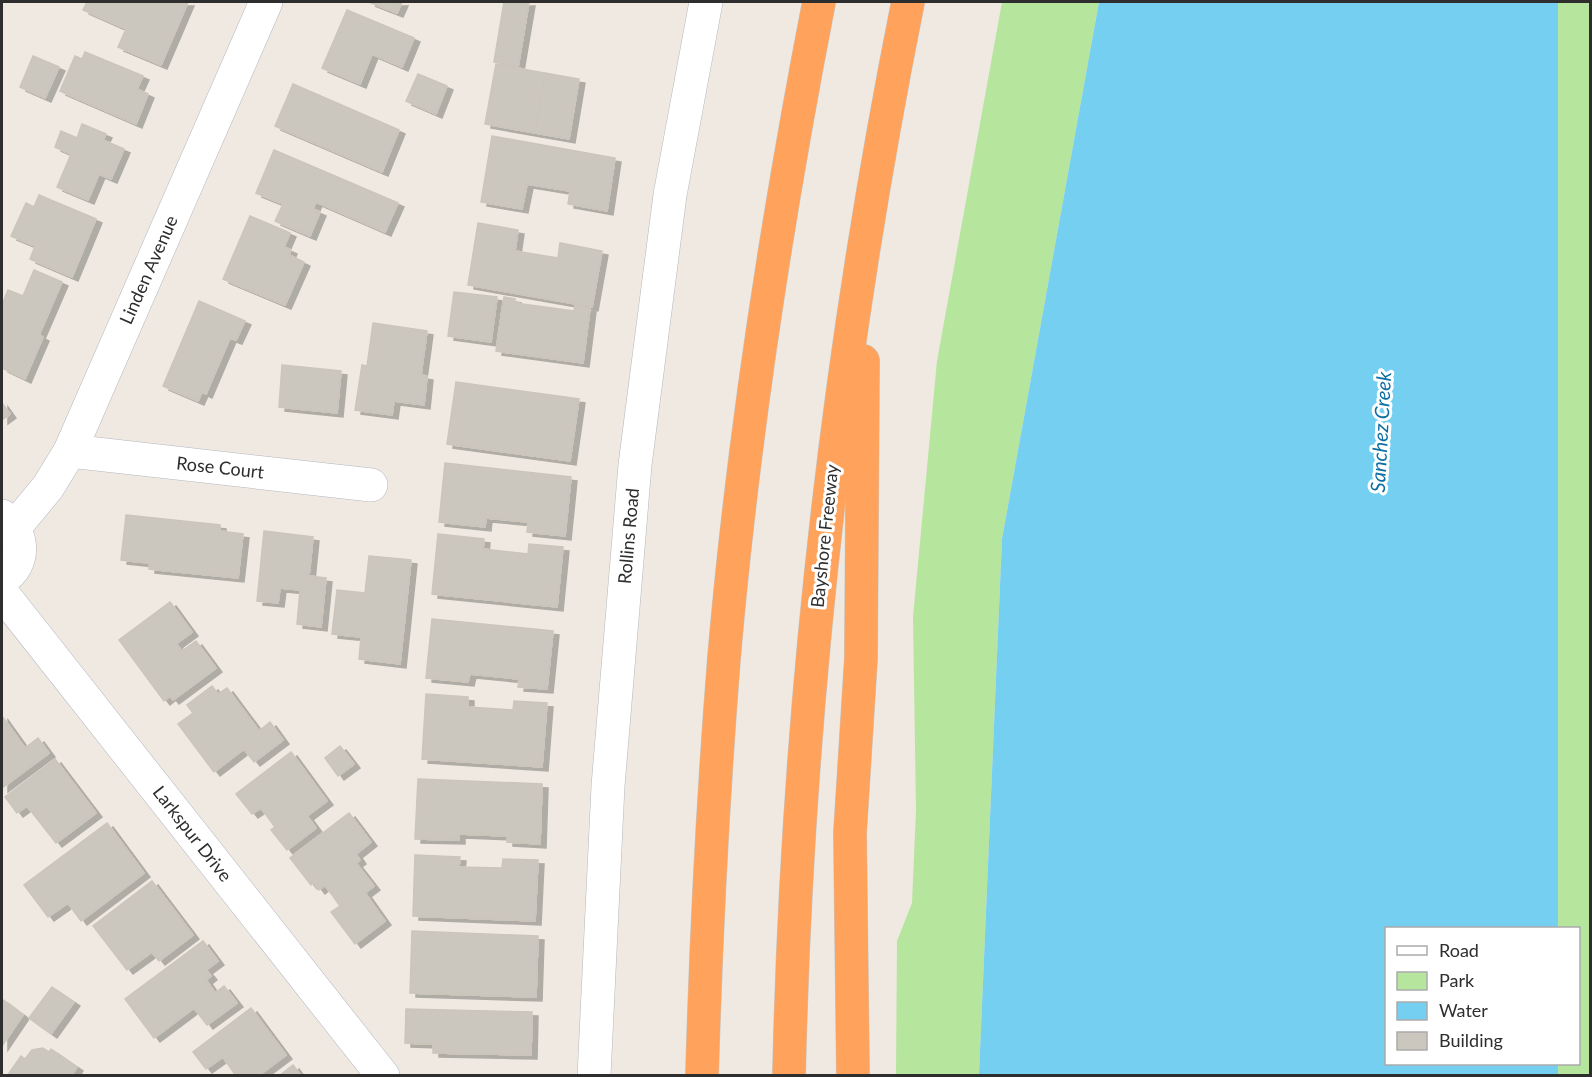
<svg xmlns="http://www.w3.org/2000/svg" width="1592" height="1077" font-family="Lato,sans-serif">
<defs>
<filter id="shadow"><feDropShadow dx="6" dy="4" stdDeviation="0" flood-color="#0004"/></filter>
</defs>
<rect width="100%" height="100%" fill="#efe9e1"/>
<g fill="#b6e59e">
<path d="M 1002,2 L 1099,2 L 1002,539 L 979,1075 L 896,1076 L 897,941 L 912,903 L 916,810 L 913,617 L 937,361 Z"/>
<path d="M 1558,2 L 1590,2 L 1590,1076 L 1558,1075 L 1558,1064 L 1578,1064 L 1578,928 L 1558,928 Z"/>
</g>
<path fill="#75cff0" d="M 1099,2 L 1558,2 L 1558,928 L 1386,928 L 1386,1064 L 1558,1064 L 1558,1075 L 979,1075 L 1002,539 Z"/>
<g fill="#cbc7bf" stroke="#cbc5ba" stroke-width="1.5" filter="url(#shadow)">
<path d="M 87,2 L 188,2 L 161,65 L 118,47 L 126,29 L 83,10 Z"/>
<path d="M 369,2 L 402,2 L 397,13 Z"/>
<path d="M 504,2 L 529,2 L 518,67 L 494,62 Z"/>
<path d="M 347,10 L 414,38 L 402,67 L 372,54 L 360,84 L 322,68 Z"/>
<path d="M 85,52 L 143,76 L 137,89 L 148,94 L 136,124 L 60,91 L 75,56 L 82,59 Z"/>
<path d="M 33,56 L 59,67 L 45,98 L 20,87 Z"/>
<path d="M 496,64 L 545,73 L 535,133 L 485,124 Z"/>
<path d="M 545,73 L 579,79 L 569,139 L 535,133 Z"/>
<path d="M 418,74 L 447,86 L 436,114 L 406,101 Z"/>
<path d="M 293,84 L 399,130 L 382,172 L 275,126 Z"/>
<path d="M 82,124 L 106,134 L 103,140 L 124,149 L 111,179 L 99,174 L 88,200 L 57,187 L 71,154 L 55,147 L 61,131 L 77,138 Z"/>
<path d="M 492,136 L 615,158 L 607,211 L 568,204 L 570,191 L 527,184 L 522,209 L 481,202 Z"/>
<path d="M 274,150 L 398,203 L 385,232 L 316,202 L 313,209 L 320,212 L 310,236 L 275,221 L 283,204 L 256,193 Z"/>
<path d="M 39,195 L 96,219 L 72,277 L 30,259 L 35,246 L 11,236 L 26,203 L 34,207 Z"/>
<path d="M 250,216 L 290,233 L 284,247 L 291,250 L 289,255 L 304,262 L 285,305 L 223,279 Z"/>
<path d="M 478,223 L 518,230 L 515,251 L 558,258 L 560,243 L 602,251 L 592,307 L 468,285 Z"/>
<path d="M 34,270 L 62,282 L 39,335 L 43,337 L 25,379 L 2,368 L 2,305 L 8,290 L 23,296 Z"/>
<path d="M 454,292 L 497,297 L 491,342 L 448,336 Z"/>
<path d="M 504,297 L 515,299 L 515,303 L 574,311 L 575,306 L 590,308 L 583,363 L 496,351 Z"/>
<path d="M 199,301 L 245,321 L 236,340 L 230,338 L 206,394 L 202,392 L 198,401 L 163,386 Z"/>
<path d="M 373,323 L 427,331 L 421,375 L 427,376 L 424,405 L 394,401 L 392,415 L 355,410 L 362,365 L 367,366 Z"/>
<path d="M 282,365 L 341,371 L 337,413 L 279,407 Z"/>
<path d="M 456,382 L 579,399 L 570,461 L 447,444 Z"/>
<path d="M 2,403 L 10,414 L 2,420 Z"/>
<path d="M 445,463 L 571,477 L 565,536 L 527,532 L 528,522 L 486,518 L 485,527 L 439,522 Z"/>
<path d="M 126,515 L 220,525 L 220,531 L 243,534 L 238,578 L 149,569 L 149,563 L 121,560 Z"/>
<path d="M 264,531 L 313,537 L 309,576 L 326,578 L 321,627 L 297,624 L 300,590 L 280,588 L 278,603 L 257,601 Z"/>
<path d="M 438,534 L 484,539 L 483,549 L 528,554 L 529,544 L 563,547 L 557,607 L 432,594 Z"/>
<path d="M 369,556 L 411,560 L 400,664 L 359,659 L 361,637 L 332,634 L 337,590 L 365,593 Z"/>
<path d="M 170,602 L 192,632 L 176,644 L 182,651 L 196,641 L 216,668 L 173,700 L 170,696 L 164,701 L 119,640 Z"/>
<path d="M 432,619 L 553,631 L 547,689 L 518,687 L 519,679 L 470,674 L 468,682 L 426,678 Z"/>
<path d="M 212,686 L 218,694 L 227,688 L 259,731 L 270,722 L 283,740 L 254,762 L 244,749 L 214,772 L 178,724 L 193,713 L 187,705 Z"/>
<path d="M 426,694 L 468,697 L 468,707 L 513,710 L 514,701 L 547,703 L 542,767 L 422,759 Z"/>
<path d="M 2,716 L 25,748 L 38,738 L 49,753 L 2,788 Z"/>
<path d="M 340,746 L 354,764 L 338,776 L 325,758 Z"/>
<path d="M 291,752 L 327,801 L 307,816 L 316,828 L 287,850 L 271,830 L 275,827 L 261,808 L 252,814 L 236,794 Z"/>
<path d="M 55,759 L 96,813 L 56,843 L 27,806 L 17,813 L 5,797 Z"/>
<path d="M 418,779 L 542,784 L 540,844 L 507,842 L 507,836 L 459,834 L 459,840 L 415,839 Z"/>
<path d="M 349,813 L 371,842 L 356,854 L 360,860 L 356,863 L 374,886 L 365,893 L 385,921 L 355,944 L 331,912 L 340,906 L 325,885 L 319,890 L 313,882 L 311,885 L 290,858 Z"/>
<path d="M 107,823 L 144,873 L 81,921 L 68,903 L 48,917 L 24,885 Z"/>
<path d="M 415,855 L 460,857 L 459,867 L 502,868 L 503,859 L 538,860 L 535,921 L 413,916 Z"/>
<path d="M 152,881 L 193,935 L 159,961 L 152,952 L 127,970 L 93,926 Z"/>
<path d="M 412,931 L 538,936 L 536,997 L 410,993 Z"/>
<path d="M 203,941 L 218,961 L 206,970 L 211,976 L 206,980 L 215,993 L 224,986 L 237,1003 L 207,1025 L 194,1008 L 154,1038 L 125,999 Z"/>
<path d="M 52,987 L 74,1002 L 51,1034 L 29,1018 Z"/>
<path d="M 2,999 L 23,1015 L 2,1046 Z"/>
<path d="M 251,1008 L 286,1055 L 258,1076 L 236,1076 L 223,1057 L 206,1069 L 193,1052 Z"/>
<path d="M 406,1009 L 532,1012 L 531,1055 L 433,1053 L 433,1044 L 405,1043 Z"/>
<path d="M 43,1048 L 49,1052 L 51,1049 L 77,1067 L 71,1076 L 7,1076 L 21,1056 L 25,1059 L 32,1050 Z"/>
<path d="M 293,1065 L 301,1076 L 279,1076 Z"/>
</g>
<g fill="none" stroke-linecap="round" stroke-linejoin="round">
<defs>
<g id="street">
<path d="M 70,451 L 371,485"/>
<path d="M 2,516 C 24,532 27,564 2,579"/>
<path d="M 14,528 L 48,487 L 70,451 L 266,2"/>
<path d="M 2,593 L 383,1076"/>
</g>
<path id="secondary" d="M 594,1076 L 608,786 L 635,465 L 670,195 L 706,2"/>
<g id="highway">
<path d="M 702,1076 C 706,936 713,797 724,658 C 743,437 777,218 819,2"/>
<path d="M 789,1076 C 797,714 837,356 908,2"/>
<path d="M 853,1076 L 850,833 L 861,658 L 863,361"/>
</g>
</defs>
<use href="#street" stroke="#b4b7c1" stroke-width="34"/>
<use href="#secondary" stroke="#b4b7c1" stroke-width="34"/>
<use href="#highway" stroke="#c9c9c9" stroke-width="34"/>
<use href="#street" stroke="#fff" stroke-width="33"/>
<use href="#secondary" stroke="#fff" stroke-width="33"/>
<use href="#highway" stroke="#ffa35c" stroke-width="33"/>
</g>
<g text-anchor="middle" stroke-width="6" stroke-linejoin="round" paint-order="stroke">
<g font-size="18" fill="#2e2e2e" stroke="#fff">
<text transform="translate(149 270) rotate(-66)" y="6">Linden Avenue</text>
<text transform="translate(220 468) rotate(6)" y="6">Rose Court</text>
<text transform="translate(629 536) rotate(-85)" y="6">Rollins Road</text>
<text transform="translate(825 536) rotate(-84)" y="6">Bayshore Freeway</text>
<text transform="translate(192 834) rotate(52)" y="6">Larkspur Drive</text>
</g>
<g font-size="20" font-style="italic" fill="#0d6fa3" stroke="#fff">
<text transform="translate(1381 432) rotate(-87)" y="7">Sanchez Creek</text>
</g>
</g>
<rect width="1592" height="1077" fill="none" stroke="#2e2e2e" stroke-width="6"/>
<rect x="1385" y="927" width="195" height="138" fill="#ffffff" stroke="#ababab" stroke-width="1.5"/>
<rect x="1397" y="946" width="30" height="9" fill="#ffffff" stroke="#ababab" stroke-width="1.5"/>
<text x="1439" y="957" font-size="18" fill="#2e2e2e">Road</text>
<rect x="1397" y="972" width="30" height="18" fill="#b6e59e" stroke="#ababab" stroke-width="1.5"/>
<text x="1439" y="987" font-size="18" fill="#2e2e2e">Park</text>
<rect x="1397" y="1002" width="30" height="18" fill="#75cff0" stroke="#ababab" stroke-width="1.5"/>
<text x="1439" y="1017" font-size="18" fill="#2e2e2e">Water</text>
<rect x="1397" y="1032" width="30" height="18" fill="#cbc7bf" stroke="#ababab" stroke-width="1.5"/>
<text x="1439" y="1047" font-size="18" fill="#2e2e2e">Building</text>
</svg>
